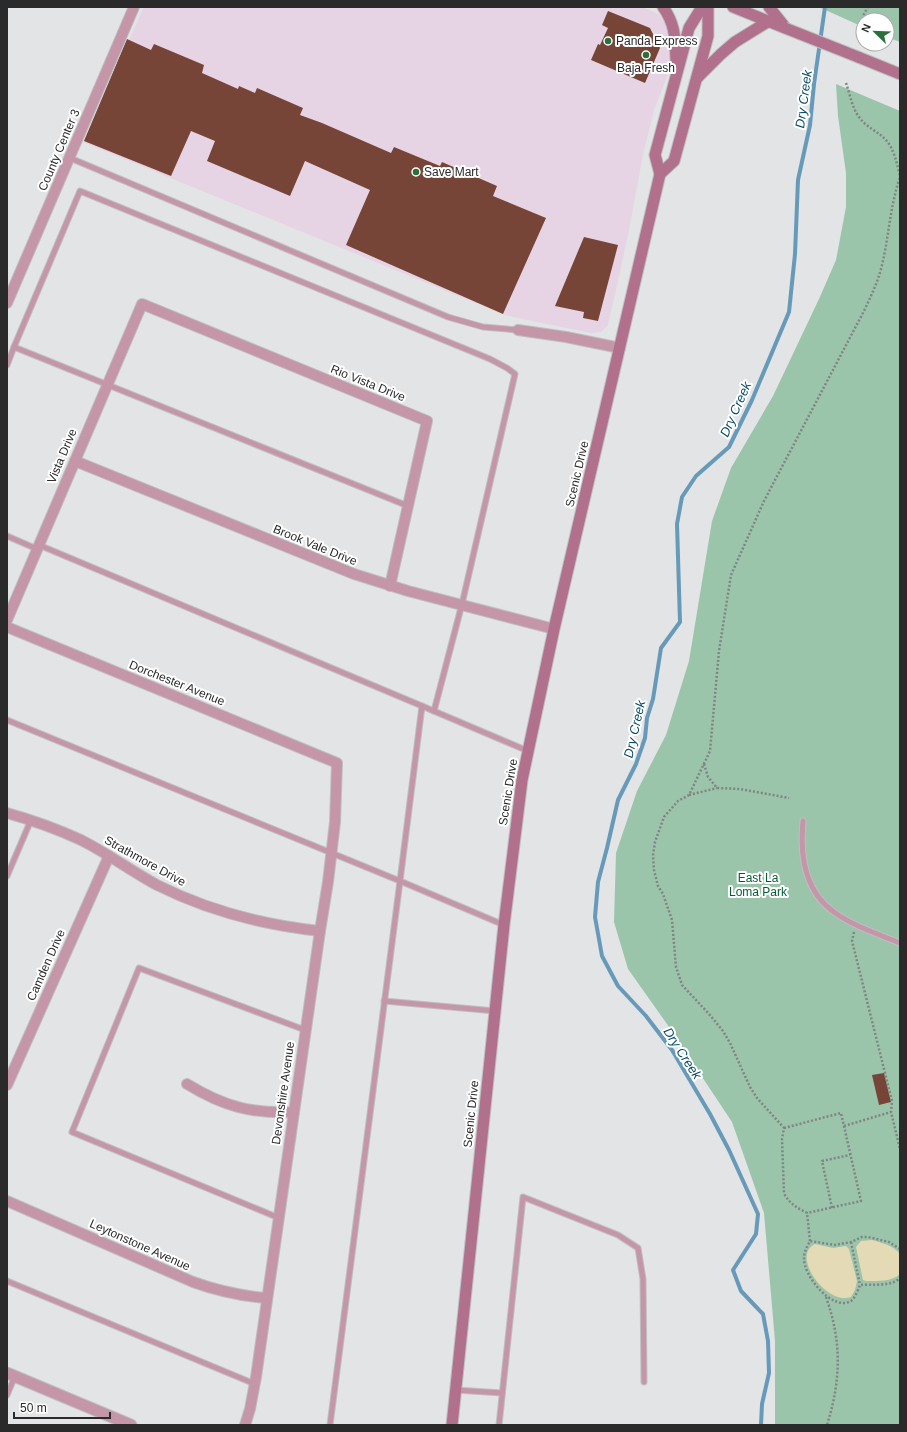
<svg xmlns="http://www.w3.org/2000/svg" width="907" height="1432" font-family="Arial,sans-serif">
<rect width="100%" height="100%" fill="#e2e4e6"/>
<path fill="#e6d3e3" d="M 144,7 L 643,7 L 660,15 L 669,29 L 671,48 L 667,77 L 654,110 L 643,154 L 628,235 L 608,325 L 601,332 L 591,333 L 505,315 L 83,142 Z"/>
<g fill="#9bc5aa">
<path d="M 819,7 L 900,7 L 900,42 L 887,37 L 887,20 L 863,20 L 863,27 Z"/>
<path d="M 836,84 L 900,111 L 900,1425 L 775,1425 L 775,1341 L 764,1213 L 732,1122 L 667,1024 L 628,969 L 614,922 L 616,853 L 637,791 L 666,735 L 689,661 L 712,521 L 731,468 L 773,396 L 819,299 L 836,260 L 846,207 L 846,173 L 838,116 Z"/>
</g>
<g fill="#e4dab5">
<path d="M 872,1240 C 882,1243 893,1245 900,1254 L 900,1274 C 891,1282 878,1281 866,1281 L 863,1280 L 856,1247 L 861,1241 Z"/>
<path d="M 815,1244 L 833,1248 L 846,1246 L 849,1249 L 857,1281 L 855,1290 L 851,1297 C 827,1306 790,1256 815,1244 Z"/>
</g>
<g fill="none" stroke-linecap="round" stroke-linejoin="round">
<path stroke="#679ab9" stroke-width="4" d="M 761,1425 L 762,1404 L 769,1373 L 768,1341 L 763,1314 L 741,1291 L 733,1270 L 756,1234 L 758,1214 L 729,1150 L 710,1114 L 672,1050 L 646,1016 L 618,986 L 602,956 L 595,917 L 598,882 L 607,848 L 618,800 L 636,764 L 645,738 L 647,718 L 653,699 L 661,648 L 680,622 L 677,524 L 682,497 L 696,476 L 729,447 L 752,400 L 789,312 L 795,254 L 798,180 L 810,125 L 814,84 L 825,7"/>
</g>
<g fill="#764538">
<path d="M 608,11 L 650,28 L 660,48 L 645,83 L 591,60 L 598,44 L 600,45 L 608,28 L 602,25 Z"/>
<path d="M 127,39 L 151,50 L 154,44 L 204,65 L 202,73 L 238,89 L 239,86 L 255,93 L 257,88 L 303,108 L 300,115 L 322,123 L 391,153 L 394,147 L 440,166 L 442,162 L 497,186 L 493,196 L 546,218 L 503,314 L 346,245 L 370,190 L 305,161 L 290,196 L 207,161 L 215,141 L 191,131 L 171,176 L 84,141 Z"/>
<path d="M 584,237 L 618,245 L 598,321 L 583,318 L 584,312 L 555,306 Z"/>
<path d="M 884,1073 L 891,1102 L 879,1105 L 872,1075 Z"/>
</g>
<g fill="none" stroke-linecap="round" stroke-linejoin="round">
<defs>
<g id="service">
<path d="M 70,158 L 448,317 L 483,327 L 518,330"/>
<path d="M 14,347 L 80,191 L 490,359 L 507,368 L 515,374 L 462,604 L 434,711"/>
<path d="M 7,365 L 14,347 L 408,506"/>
<path d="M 7,536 L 37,549"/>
<path d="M 39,545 L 422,706"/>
<path d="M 7,720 L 400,881 L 330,1425"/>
<path d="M 803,821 C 800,853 804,891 834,912 C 853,926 878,934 900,943"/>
<path d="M 7,876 L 31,820"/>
<path d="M 504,925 L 400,881 L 422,706 L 528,751"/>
<path d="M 384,1001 L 495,1011"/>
<path d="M 279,1218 L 72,1132 L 139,968 L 305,1030"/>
<path d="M 7,1281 L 255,1384"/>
<path d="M 456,1390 L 502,1393"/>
<path d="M 7,1395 L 15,1376"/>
<path d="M 499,1425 L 523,1197 L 618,1235 L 638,1248 L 643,1279 L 644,1382"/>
</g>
<g id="minor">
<path d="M 7,303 L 134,7"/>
<path d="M 518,330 L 566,337 L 620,348"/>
<path d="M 75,461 L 354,574 L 408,591 L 554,629"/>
<path d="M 7,620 L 142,304 L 427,421 L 390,586"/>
<path d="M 7,627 L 337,763 L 335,822 L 328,882 L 320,931 L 256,1377 L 250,1409 L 245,1425"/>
<path d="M 7,813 C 32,820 57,829 81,840 C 107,853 131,871 157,885 C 209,911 263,925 320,931"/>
<path d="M 187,1084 C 223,1106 251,1114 294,1112"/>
<path d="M 7,1085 L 109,856"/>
<path d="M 7,1201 L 193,1282 C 218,1291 241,1296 267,1298"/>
</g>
<path id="tertiary" d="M 7,1373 L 131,1425"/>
<g id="secondary">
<path d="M 663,7 C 676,25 675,40 676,61"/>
<path d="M 733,7 L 785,28"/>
<path d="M 769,7 L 785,27"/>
<path d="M 858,57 L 900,74"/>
<path d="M 698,77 L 721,54 L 735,42 L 769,21"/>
<path d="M 660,174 L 674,161 L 708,36 L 708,7"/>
<path d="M 452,1425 L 504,925 L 522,780 L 554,629 L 660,174 L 655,155 L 689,28 L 702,7"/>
</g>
</defs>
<use href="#service" stroke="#bdbfc1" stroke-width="7"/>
<use href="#minor" stroke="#bdbfc1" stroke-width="12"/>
<use href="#tertiary" stroke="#bdbfc1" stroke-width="13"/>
<use href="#secondary" stroke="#bdbfc1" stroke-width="13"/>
<g stroke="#828384" stroke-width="2.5" stroke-dasharray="2 2" stroke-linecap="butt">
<path d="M 861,27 L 864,14 L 868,7"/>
<path d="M 846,83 C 850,94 852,108 859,117 C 866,127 877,131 885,139 C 894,148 897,164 900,176"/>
<path d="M 704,764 L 708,777 L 717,788 L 740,789 L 789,798"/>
<path d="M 689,795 L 717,788"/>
<path d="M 854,932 L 852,941 L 892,1101 L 891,1112 L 900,1149"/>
<path d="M 844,1126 L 891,1112"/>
<path d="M 784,1128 L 841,1113 L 861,1201 L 807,1213"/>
<path d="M 832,1208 L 822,1161 L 850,1155"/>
<path d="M 810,1241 L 807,1213 C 798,1208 789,1204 784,1193 L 782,1139 L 784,1128 L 757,1098 L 750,1087 L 730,1043 L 723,1031 L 709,1014 L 682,985 L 676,967 L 672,920 L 663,894 L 658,886 L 654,870 L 653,855 L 655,842 L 664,817 L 678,801 L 689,795 L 710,751 L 719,651 L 731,575 L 764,501 L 864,311 C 871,296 878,282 882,265 C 889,236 890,206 900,177"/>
<path d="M 851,1242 L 860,1285"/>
<path d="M 900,1249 L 889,1242 L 868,1237 L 862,1237 L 851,1242 L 835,1245 L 810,1241 C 807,1247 804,1252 804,1258 C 803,1275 832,1312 851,1301 C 855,1298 858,1290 860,1285 C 872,1284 891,1287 900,1278"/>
<path d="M 826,1297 C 842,1342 841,1380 827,1425"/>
</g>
<use href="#service" stroke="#c496a8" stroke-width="5"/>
<use href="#minor" stroke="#c496a8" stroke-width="10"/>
<use href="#tertiary" stroke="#c496a8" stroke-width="11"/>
<use href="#secondary" stroke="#b1708b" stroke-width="11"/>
<defs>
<path id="secondary-bridge" d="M 785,28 L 858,57"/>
</defs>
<use href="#secondary-bridge" stroke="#bdbfc1" stroke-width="13" stroke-linecap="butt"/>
<use href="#secondary-bridge" stroke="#b1708b" stroke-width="11"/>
</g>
<g fill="#2b703c" stroke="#fff" stroke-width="1.5">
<circle cx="608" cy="41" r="4"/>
<circle cx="646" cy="55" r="4"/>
<circle cx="416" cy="172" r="4"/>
</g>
<g text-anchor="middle" stroke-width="4" stroke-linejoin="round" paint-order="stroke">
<g font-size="12" fill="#2a2a2b" stroke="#fff" text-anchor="start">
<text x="616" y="45">Panda Express</text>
<text x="646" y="72" text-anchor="middle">Baja Fresh</text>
<text x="424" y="176">Save Mart</text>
</g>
<g font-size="12" fill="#2a2a2b" stroke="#fff">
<text transform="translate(59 150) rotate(-67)" y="4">County Center 3</text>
<text transform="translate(368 383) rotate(22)" y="4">Rio Vista Drive</text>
<text transform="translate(62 456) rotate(-67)" y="4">Vista Drive</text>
<text transform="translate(577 474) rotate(-77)" y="4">Scenic Drive</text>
<text transform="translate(315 545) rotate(22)" y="4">Brook Vale Drive</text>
<text transform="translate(177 683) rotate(22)" y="4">Dorchester Avenue</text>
<text transform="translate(508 792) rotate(-81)" y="4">Scenic Drive</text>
<text transform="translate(145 861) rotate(29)" y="4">Strathmore Drive</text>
<text transform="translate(46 965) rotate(-66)" y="4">Camden Drive</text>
<text transform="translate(283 1093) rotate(-82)" y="4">Devonshire Avenue</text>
<text transform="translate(471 1114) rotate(-84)" y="4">Scenic Drive</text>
<text transform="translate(140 1245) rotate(24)" y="4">Leytonstone Avenue</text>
</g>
<g font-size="12" fill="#035e36" stroke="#fff">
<text x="758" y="882">East La<tspan x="758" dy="14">Loma Park</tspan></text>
</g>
<g font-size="13" font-style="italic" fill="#084c6c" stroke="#fff">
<text transform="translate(803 99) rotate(-82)" y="5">Dry Creek</text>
<text transform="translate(735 409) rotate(-66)" y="5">Dry Creek</text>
<text transform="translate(634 729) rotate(-77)" y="5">Dry Creek</text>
<text transform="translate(683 1053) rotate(57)" y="5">Dry Creek</text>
</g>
</g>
<rect width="907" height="1432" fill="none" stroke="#2a2a2b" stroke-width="16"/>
<g transform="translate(875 32) rotate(293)"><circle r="19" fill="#ffffff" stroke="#aaaaaa"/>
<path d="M0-3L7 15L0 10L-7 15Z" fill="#2b703c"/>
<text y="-6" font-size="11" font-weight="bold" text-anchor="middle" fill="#2a2a2b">N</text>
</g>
<path d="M14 1412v6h96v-6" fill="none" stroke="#2a2a2b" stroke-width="2"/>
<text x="20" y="1412" font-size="12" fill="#2a2a2b" stroke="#ffffff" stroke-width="3" paint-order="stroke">50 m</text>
</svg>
